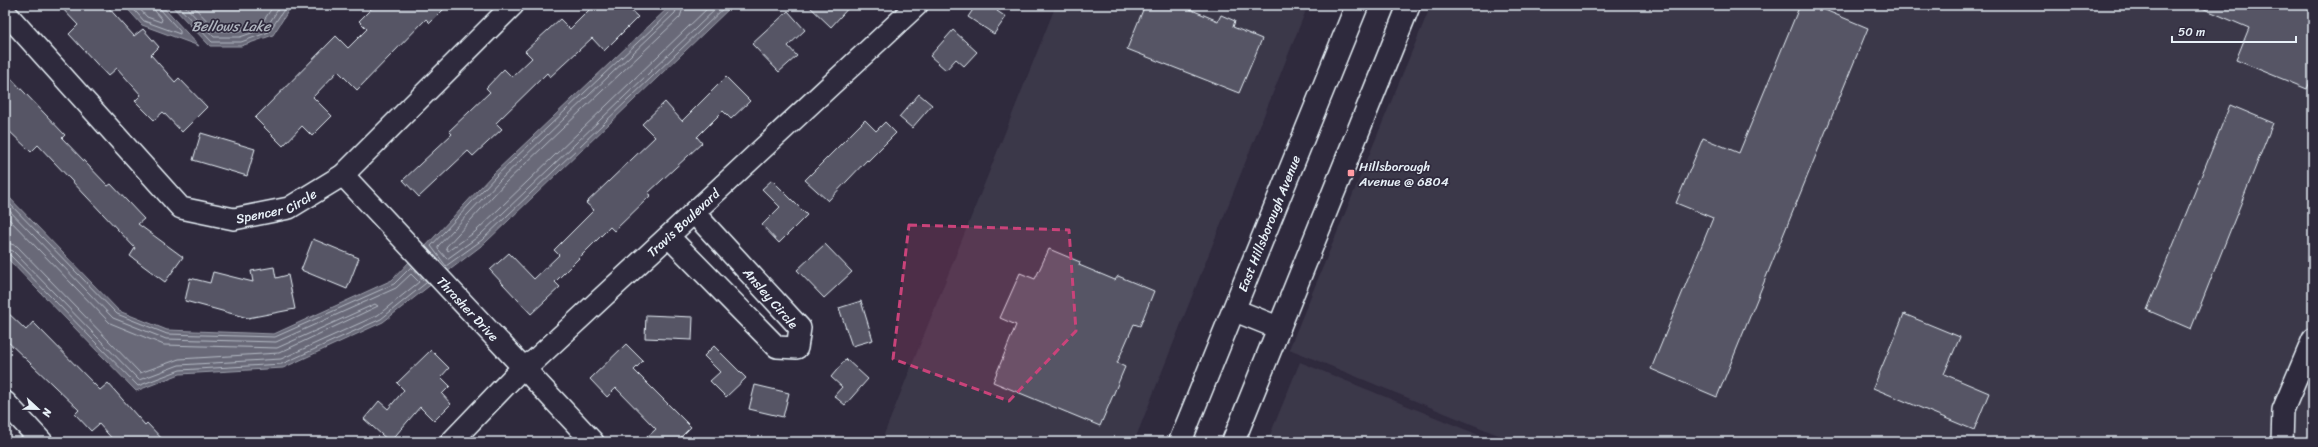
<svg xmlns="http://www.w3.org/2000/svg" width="2318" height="447" font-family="Sriracha,sans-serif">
<rect width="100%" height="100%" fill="#2f2a3d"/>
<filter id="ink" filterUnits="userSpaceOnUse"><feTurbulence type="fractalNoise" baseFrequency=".025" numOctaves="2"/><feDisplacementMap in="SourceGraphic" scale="8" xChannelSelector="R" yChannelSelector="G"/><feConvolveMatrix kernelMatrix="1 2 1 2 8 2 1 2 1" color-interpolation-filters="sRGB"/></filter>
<g filter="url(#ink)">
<g fill="#3b3749">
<path d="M 1056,5 L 1308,5 L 1134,442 L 881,442 Z"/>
<path d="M 1431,5 L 2313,5 L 2313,442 L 1515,442 L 1289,349 Z"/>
<path d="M 1300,362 L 1496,442 L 1267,442 Z"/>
</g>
<g fill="#696978" stroke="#9c9fab">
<path d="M 124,5 L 161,5 L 199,46 L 142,25 Z"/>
<path d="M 171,5 L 292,5 L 273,35 L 241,46 L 210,46 Z"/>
<path d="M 671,5 L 733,5 L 485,243 L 447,272 L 424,248 L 493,174 Z"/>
<path d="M 5,193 L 119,311 L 167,330 L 274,334 L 392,280 L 411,260 L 433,283 L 383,322 L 283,368 L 180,374 L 136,391 L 5,256 Z"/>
</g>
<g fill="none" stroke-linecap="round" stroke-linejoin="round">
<g stroke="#b5bbc5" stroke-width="1">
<path d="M 130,5 L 144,21 L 180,34 L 180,31 L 160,9 L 159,5"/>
<path d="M 136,5 L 147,17 L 161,22 L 162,19 L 155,11 L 154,5"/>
<path d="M 177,5 L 212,42 L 241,42 L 269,32 L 287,5"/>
<path d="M 184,5 L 214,37 L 240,37 L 266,28 L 281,5"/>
<path d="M 192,5 L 217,31 L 239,31 L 262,23 L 274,5"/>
<path d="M 673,5 L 672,10 L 496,176 L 431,246 L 446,266 L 482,240 L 727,5"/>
<path d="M 678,5 L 675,13 L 500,180 L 438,246 L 438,249 L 447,259 L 479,236 L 720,5"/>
<path d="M 684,5 L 680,17 L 504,184 L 446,247 L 448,251 L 475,232 L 711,5"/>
<path d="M 5,199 L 117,314 L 167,334 L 275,337 L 394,284 L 411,267 L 426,283 L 381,319 L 282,364 L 180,370 L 138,386 L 10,255 L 5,253"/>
<path d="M 5,206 L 113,318 L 166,339 L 276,342 L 396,288 L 411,274 L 419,282 L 378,315 L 281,359 L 179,365 L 139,380 L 13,251 L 5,248"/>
<path d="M 5,215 L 110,323 L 164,345 L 277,348 L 375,304 L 378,306 L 279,353 L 179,359 L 140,373 L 17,246 L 5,242"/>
</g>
</g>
<g fill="#575565" stroke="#e8f1f8">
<path d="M 59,5 L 106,5 L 134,36 L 143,29 L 159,47 L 151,55 L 175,82 L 179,78 L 207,107 L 182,132 L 163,112 L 154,120 L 135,101 L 141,95 L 117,68 L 108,76 L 69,34 L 78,25 Z"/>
<path d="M 375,5 L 448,5 L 430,23 L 426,19 L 357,90 L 338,71 L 313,97 L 332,116 L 312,136 L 302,126 L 283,146 L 255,118 L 336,36 L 348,48 L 367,29 L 359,21 Z"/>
<path d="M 594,5 L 625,5 L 638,17 L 604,51 L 592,38 L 550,77 L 547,73 L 496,123 L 502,129 L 473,156 L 468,151 L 419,197 L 403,180 L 452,134 L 449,131 L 490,92 L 486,88 L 504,69 L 512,77 L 532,58 L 525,51 L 560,19 L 570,29 Z"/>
<path d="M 808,5 L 851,5 L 831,27 Z"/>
<path d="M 976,5 L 1001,5 L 997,11 L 1006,17 L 994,34 L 968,17 Z"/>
<path d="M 1145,5 L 1180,5 L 1218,21 L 1221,15 L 1235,21 L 1233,27 L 1262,39 L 1239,93 L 1127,49 Z"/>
<path d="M 1800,5 L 1813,5 L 1868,28 L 1717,397 L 1651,369 L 1713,218 L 1676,203 L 1703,138 L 1739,153 Z"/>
<path d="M 2195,5 L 2306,5 L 2313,8 L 2313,75 L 2307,89 L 2236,60 L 2249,28 Z"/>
<path d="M 788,11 L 805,30 L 788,46 L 797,56 L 779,72 L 752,44 Z"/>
<path d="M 953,30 L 977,52 L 964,66 L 956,59 L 946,70 L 930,56 Z"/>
<path d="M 5,72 L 65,135 L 62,138 L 108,186 L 111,184 L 144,219 L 138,224 L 183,257 L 165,282 L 130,256 L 135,248 L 38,145 L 31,152 L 5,127 Z"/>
<path d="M 726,77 L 750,101 L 731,119 L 723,111 L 697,137 L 702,143 L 648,193 L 651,195 L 614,231 L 610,227 L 555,282 L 560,287 L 531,314 L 490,270 L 509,253 L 534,279 L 559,255 L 554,250 L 594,210 L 586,203 L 655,137 L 642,124 L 665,102 L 682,121 Z"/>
<path d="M 919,94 L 932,105 L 912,128 L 899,117 Z"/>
<path d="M 2230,105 L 2273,123 L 2191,329 L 2147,310 Z"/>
<path d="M 865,120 L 876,131 L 885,122 L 896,133 L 868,161 L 867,160 L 828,201 L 805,180 Z"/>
<path d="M 201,133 L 255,149 L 247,176 L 193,160 Z"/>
<path d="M 772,180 L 807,215 L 779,243 L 762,225 L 780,207 L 762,189 Z"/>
<path d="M 313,239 L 359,258 L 347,289 L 301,270 Z"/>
<path d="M 825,244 L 852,272 L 824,298 L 797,270 Z"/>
<path d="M 1049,249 L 1080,262 L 1079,265 L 1115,280 L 1118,276 L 1154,291 L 1140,326 L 1134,324 L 1117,363 L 1125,367 L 1100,426 L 993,382 L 1016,325 L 1000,318 L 1020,273 L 1035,279 Z"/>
<path d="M 274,267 L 276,278 L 288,275 L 295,309 L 248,318 L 185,301 L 190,278 L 210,283 L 213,272 L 253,282 L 251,271 Z"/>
<path d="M 861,301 L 873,340 L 852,346 L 839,308 Z"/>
<path d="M 5,310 L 26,330 L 33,322 L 100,390 L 108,383 L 145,425 L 147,423 L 165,442 L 115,442 L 99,424 L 91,431 L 75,414 L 79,410 L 5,339 Z"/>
<path d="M 1904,314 L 1960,337 L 1944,374 L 1989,393 L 1974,430 L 1873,388 Z"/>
<path d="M 646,315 L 693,317 L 692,340 L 645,338 Z"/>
<path d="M 626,344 L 643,361 L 634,370 L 691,427 L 676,442 L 642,442 L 656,429 L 616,388 L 607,397 L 590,379 Z"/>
<path d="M 714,346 L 746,378 L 726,397 L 710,381 L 720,372 L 704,356 Z"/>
<path d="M 431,350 L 449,368 L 441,377 L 450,386 L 442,394 L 451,404 L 434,421 L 420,407 L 390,442 L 364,419 L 379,401 L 388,409 L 404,390 L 397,383 Z"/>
<path d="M 846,359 L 868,379 L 845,405 L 834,396 L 842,387 L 831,377 Z"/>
<path d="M 755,385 L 789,393 L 783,417 L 749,409 Z"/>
</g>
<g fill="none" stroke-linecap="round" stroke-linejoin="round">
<defs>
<g id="minor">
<path id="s1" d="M 5,12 L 181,208 L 234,219 L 289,208 L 343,175 L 513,5"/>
<path id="s2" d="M 343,175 L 593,442"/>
<path d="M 669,237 L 777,347 L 797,348 L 800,328 L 694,213"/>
<path d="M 5,402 L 42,442"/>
<path id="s3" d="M 451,442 L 524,366 L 534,361 L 917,5"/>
<path d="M 2282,442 L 2283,410 L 2313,339"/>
</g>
<g id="major">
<path d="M 1234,310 L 1279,328"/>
<path id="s4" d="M 1180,442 L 1357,5"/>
<path d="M 1233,442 L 1409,5"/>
</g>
</defs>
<use href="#minor" stroke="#e8f1f8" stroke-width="24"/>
<use href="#major" stroke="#e8f1f8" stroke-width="25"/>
<use href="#minor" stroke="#2f2a3d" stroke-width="21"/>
<use href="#major" stroke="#2f2a3d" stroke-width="22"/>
</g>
</g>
<path fill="#ca437a" fill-opacity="0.2" stroke="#ca437a" stroke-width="3" stroke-dasharray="8 5" stroke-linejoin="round" d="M 909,225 L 1069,230 L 1076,331 L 1009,401 L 893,359 Z"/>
<rect fill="#ff9aa2" stroke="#2f2a3d" stroke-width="1.5" x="1347" y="169" width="8" height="8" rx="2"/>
<g text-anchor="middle" stroke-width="3.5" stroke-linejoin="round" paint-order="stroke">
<g font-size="13" fill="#e8f1f8" stroke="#2f2a3d" text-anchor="start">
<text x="1359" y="171">Hillsborough<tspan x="1359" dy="15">Avenue @ 6804</tspan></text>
</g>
<g font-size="13" fill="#e8f1f8" stroke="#2f2a3d">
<text dy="5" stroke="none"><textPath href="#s1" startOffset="362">Spencer Circle</textPath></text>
<text dy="5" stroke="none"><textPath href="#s3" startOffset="320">Travis Boulevard</textPath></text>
<text dy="5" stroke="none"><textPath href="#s4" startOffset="236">East Hillsborough Avenue</textPath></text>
<text transform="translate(771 298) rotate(49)" y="5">Ansley Circle</text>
<text dy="5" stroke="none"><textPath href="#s2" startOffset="183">Thrasher Drive</textPath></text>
</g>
<g font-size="14" font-style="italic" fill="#afb4be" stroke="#2f2a3d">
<text x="231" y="31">Bellows Lake</text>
</g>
</g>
<rect width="2318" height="447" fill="none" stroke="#2f2a3d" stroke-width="20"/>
<rect x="10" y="10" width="2298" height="427" fill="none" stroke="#e8f1f8" stroke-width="1.5" filter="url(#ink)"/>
<g transform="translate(38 409) rotate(112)" stroke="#2f2a3d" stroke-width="3" paint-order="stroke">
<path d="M0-3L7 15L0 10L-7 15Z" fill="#e8f1f8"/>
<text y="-6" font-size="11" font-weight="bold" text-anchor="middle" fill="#e8f1f8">N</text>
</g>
<path d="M2172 36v6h124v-6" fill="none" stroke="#e8f1f8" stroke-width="2"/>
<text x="2178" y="36" font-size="12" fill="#e8f1f8" stroke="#2f2a3d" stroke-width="3" paint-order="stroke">50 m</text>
</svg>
